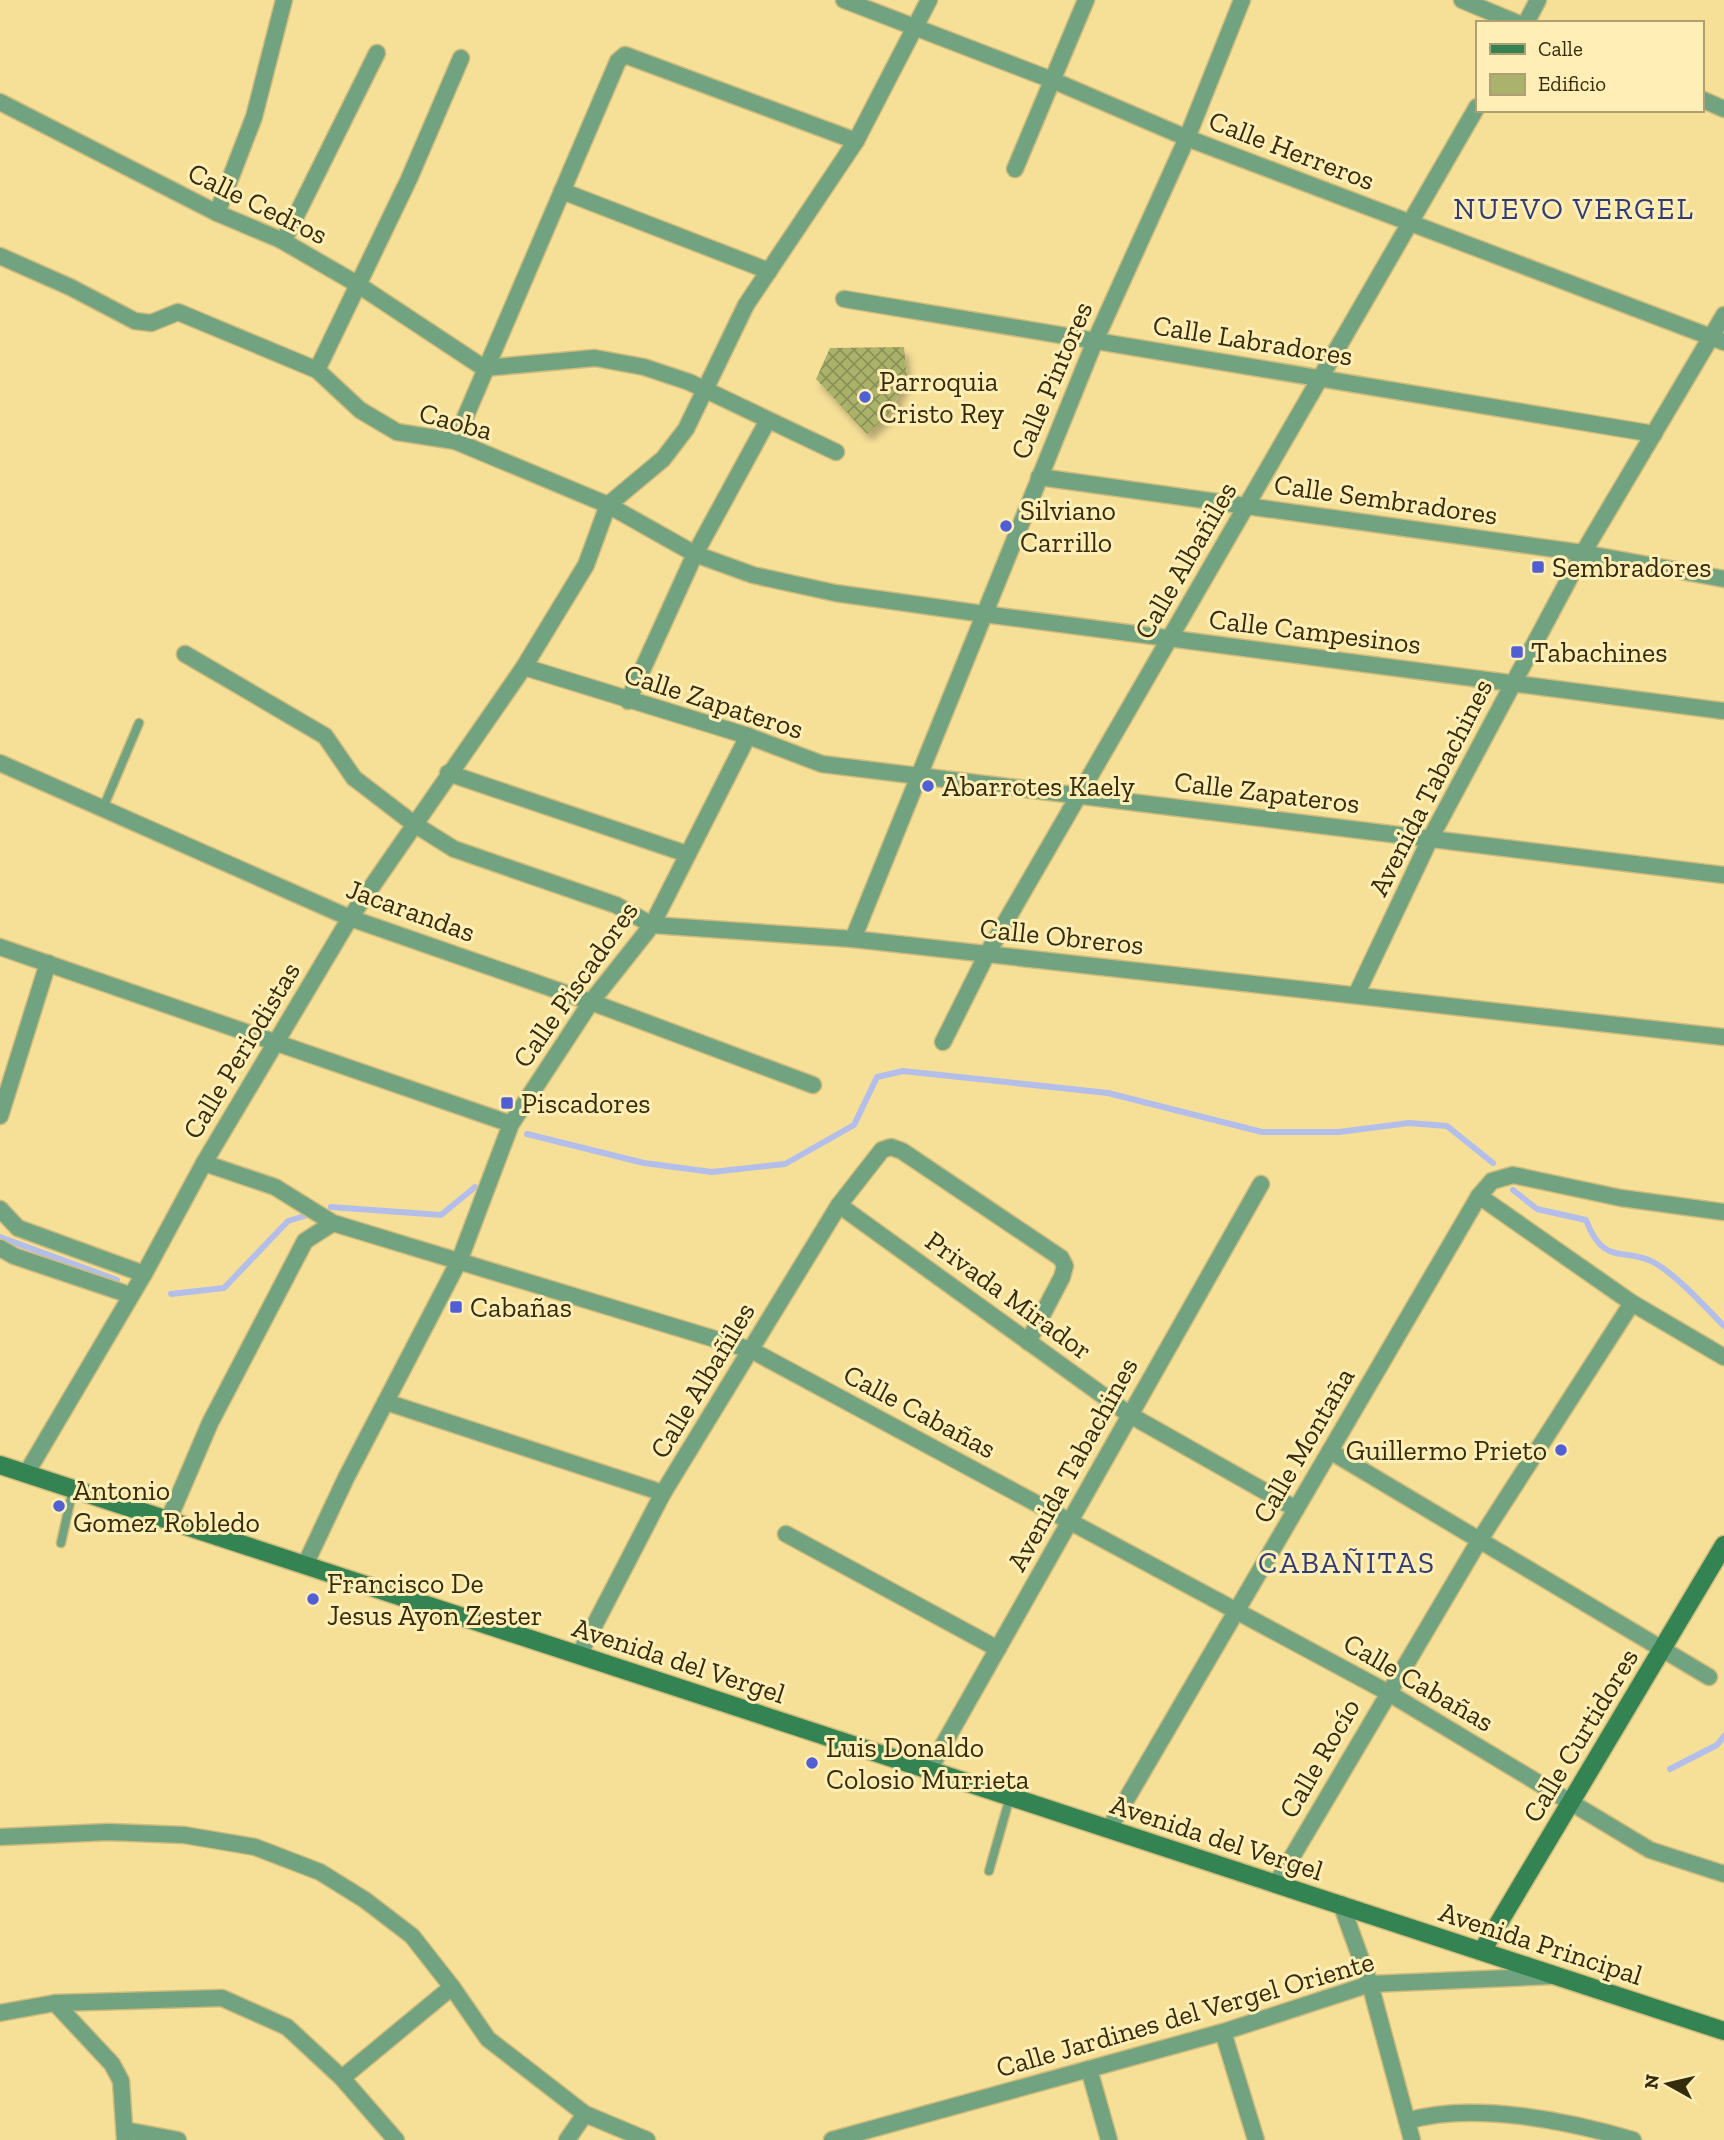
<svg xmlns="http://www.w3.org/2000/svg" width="1724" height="2140" font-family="'Zilla Slab',serif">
<defs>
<pattern id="building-cross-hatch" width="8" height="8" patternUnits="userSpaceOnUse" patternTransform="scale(1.75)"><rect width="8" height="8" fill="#aab26b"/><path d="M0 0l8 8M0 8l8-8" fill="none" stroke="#8b9156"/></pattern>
<filter id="shadow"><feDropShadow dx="4.5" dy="7" stdDeviation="3.5" flood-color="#0004"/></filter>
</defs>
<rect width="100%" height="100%" fill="#f6e098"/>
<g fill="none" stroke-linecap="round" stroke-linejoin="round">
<g stroke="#b3beeb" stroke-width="6">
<path d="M 527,1134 L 644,1163 L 712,1172 L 785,1164 L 854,1125 L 877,1077 L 903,1071 L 1108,1093 L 1262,1132 L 1339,1132 L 1409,1123 L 1447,1126 L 1493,1163"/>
<path d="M 1513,1190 L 1537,1209 L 1586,1220 C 1604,1268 1625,1246 1655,1263 C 1681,1279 1703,1305 1724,1326"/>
<path d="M 331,1207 L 441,1215 L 475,1187"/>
<path d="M 0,1237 L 117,1280"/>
<path d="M 171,1294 L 224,1288 L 288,1221 L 311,1214"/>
<path d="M 1670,1769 L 1717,1745 L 1724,1736"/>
</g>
</g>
<path fill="url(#building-cross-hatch)" filter="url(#shadow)" d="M 904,347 L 907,379 L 889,414 L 867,434 L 816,379 L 830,348 Z"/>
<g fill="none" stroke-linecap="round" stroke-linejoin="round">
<defs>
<g id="lane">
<path d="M 103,808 L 139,723"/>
<path d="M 61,1543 L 73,1489"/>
<path d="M 989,1871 L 1010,1797"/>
</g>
<g id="street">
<path d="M 844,0 L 1052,80 L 1187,138 L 1724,342"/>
<path d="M 1462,0 L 1517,23"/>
<path d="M 1526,23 L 1538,0"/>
<path d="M 1701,99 L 1724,109"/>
<path d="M 0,102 L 217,213 L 281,240 L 357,284 L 484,368 L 595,358 L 644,367 L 689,382 L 836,452"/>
<path d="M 1015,169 L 1086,0"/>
<path d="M 562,191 L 769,271"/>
<path d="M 217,213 L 254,117 L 284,0"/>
<path d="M 281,240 L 286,236 L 377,53"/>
<path d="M 0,256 L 70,287 L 135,321 L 151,323 L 178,312 L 317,370 L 360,410 L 397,432 L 455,441 L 608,505 L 695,554 L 753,575 L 835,593 L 984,614 L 1724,711"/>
<path d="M 844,299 L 1654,434"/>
<path d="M 317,370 L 409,179 L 461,58"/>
<path d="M 455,441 L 618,61 L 625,55 L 856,141"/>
<path d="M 1039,477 L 1583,553 L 1724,579"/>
<path d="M 185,654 L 325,736 L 354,778 L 414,824 L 454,849 L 616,905 L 652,925 L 853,939 L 1724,1037"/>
<path d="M 524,667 L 748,736 L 822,764 L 1724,875"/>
<path d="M 628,701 L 695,554 L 767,422"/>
<path d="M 0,763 L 350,918 L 591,1002 L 813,1085"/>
<path d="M 448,773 L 687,854"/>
<path d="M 853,939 L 1095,341 L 1187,138 L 1242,0"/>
<path d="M 0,947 L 511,1124"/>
<path d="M 1356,995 L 1430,839 L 1583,553 L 1724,315"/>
<path d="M 943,1042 L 987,954 L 1477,107"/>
<path d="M 0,1116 L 48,963"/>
<path d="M 204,1163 L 275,1187 L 333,1223 L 751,1350 L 1387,1692 L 1650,1850 L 1724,1874"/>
<path d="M 1479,1196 L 1632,1303 L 1724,1357"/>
<path d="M 839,1205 L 1130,1415 L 1296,1509"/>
<path d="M 0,1209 L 18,1228 L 144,1274"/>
<path d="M 0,1248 L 14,1256 L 130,1295"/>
<path d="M 386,1402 L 663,1493"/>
<path d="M 1330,1451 L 1709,1677"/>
<path d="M 26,1474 L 144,1274 L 204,1163 L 350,918 L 524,667 L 586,565 L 608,505 L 663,459 L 686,429 L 746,305 L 856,141 L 929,0"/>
<path d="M 168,1521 L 210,1423 L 305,1241 L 333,1223"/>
<path d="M 786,1534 L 998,1649"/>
<path d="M 305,1565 L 346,1478 L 460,1259 L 511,1124 L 591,1002 L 652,925 L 748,736"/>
<path d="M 579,1655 L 663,1493 L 839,1205 L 882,1150 L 891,1147 L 902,1151 L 1061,1258 L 1065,1266 L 1062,1277 L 1028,1342"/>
<path d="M 929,1770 L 1261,1184"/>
<path d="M 1109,1829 L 1479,1196 L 1492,1181 L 1513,1175 L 1621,1198 L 1724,1212"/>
<path d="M 0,1837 L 108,1832 L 184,1835 L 255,1847 L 320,1872 L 365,1900 L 412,1936 L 452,1987 L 488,2039 L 585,2114 L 647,2140"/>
<path d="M 1276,1884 L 1479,1541 L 1632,1303"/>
<path d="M 1341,1904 L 1370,1984 L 1412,2140"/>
<path d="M 55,2003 L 112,2064 L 121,2081 L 125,2140"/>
<path d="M 0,2013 L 55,2003 L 222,1998 L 287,2027 L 342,2078 L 396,2140"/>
<path d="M 1223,2032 L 1256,2140"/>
<path d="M 1089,2069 L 1109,2140"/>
<path d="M 342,2078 L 452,1987"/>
<path d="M 1407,2121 C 1472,2101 1568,2121 1633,2140"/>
<path d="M 125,2130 L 178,2140"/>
<path d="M 567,2140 L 585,2114"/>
<path d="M 832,2140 L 1223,2032 L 1370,1984 L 1552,1976"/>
</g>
<g id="secondary">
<path d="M 0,1465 L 1724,2031"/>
<path d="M 1482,1951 L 1724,1545"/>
</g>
</defs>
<use href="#lane" stroke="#cfbc7c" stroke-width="11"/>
<use href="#street" stroke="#cfbc7c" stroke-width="19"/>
<use href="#secondary" stroke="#cfbc7c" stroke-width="21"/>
<use href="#lane" stroke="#72a381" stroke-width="8"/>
<use href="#street" stroke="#72a381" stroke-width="16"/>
<use href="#secondary" stroke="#348453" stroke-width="18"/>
</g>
<g fill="#515fd5" stroke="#ffeeb5" stroke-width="2.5">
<circle cx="865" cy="397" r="7"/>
<circle cx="1006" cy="526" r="7"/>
<rect x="1531" y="560" width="14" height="14" rx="3.5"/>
<rect x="1510" y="645" width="14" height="14" rx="3.5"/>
<circle cx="928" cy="786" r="7"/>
<rect x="500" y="1096" width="14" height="14" rx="3.5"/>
<rect x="449" y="1300" width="14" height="14" rx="3.5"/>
<circle cx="1561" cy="1450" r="7"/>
<circle cx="59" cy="1506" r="7"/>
<circle cx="313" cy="1599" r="7"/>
<circle cx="812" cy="1763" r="7"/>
</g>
<g text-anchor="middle" stroke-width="6" stroke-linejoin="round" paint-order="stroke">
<g font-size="28" fill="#352c0e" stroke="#ffeeb5">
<text transform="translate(1292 150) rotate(21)" y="10">Calle Herreros</text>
<text transform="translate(258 203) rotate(26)" y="10">Calle Cedros</text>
<text transform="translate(1253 340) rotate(9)" y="10">Calle Labradores</text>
<text transform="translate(1051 380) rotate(-67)" y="10">Calle Pintores</text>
<text transform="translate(456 421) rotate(15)" y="10">Caoba</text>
<text transform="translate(1386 499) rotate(8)" y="10">Calle Sembradores</text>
<text transform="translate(1185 560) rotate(-60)" y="10">Calle Albañiles</text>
<text transform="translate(1315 631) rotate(7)" y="10">Calle Campesinos</text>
<text transform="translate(714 701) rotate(18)" y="10">Calle Zapateros</text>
<text transform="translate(1430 787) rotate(-63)" y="10">Avenida Tabachines</text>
<text transform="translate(1267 792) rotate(7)" y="10">Calle Zapateros</text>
<text transform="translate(411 910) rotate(20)" y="10">Jacarandas</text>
<text transform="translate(1062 936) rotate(6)" y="10">Calle Obreros</text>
<text transform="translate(575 984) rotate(-55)" y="10">Calle Piscadores</text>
<text transform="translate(241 1050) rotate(-59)" y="10">Calle Periodistas</text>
<text transform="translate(1009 1295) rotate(36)" y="10">Privada Mirador</text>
<text transform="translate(702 1380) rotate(-59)" y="10">Calle Albañiles</text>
<text transform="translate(920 1411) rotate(28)" y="10">Calle Cabañas</text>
<text transform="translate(1303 1445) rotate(-60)" y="10">Calle Montaña</text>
<text transform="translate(1072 1464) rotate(-61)" y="10">Avenida Tabachines</text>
<text transform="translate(679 1660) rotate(18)" y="10">Avenida del Vergel</text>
<text transform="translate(1419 1682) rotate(30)" y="10">Calle Cabañas</text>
<text transform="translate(1580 1735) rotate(-59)" y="10">Calle Curtidores</text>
<text transform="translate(1319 1758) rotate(-60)" y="10">Calle Rocío</text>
<text transform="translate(1217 1837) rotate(18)" y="10">Avenida del Vergel</text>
<text transform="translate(1541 1943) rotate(18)" y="10">Avenida Principal</text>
<text transform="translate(1185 2014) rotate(-16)" y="10">Calle Jardines del Vergel Oriente</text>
</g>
<g font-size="28" fill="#352c0e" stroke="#ffeeb5" text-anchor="start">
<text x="879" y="391">Parroquia<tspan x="879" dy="32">Cristo Rey</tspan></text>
<text x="1020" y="520">Silviano<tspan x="1020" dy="32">Carrillo</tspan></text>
<text x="1552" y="577">Sembradores</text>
<text x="1531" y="662">Tabachines</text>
<text x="942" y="796">Abarrotes Kaely</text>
<text x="521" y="1113">Piscadores</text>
<text x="470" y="1317">Cabañas</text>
<text x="1547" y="1460" text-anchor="end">Guillermo Prieto</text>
<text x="73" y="1500">Antonio<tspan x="73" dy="32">Gomez Robledo</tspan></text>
<text x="327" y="1593">Francisco De<tspan x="327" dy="32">Jesus Ayon Zester</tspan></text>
<text x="826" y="1757">Luis Donaldo<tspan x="826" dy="32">Colosio Murrieta</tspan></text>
</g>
<g font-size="30" letter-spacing="2" fill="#313b75" stroke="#ffeeb5">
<text x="1574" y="219">NUEVO VERGEL</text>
<text x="1347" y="1573">CABAÑITAS</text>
</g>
</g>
<rect x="1476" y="21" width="228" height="91" fill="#ffeeb5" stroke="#aea072" stroke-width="2"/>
<rect x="1490" y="44" width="35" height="10" fill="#348453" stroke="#aea072" stroke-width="2"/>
<text x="1538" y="56" font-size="21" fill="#352c0e">Calle</text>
<rect x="1490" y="74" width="35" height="21" fill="#aab26b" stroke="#aea072" stroke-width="2"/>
<text x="1538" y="91" font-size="21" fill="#352c0e">Edificio</text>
<g transform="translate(1668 2084) rotate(278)" stroke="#ffeeb5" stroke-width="5" paint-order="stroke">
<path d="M0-5L12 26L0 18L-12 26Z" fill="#352c0e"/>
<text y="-10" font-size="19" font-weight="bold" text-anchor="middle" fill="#352c0e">N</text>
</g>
</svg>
